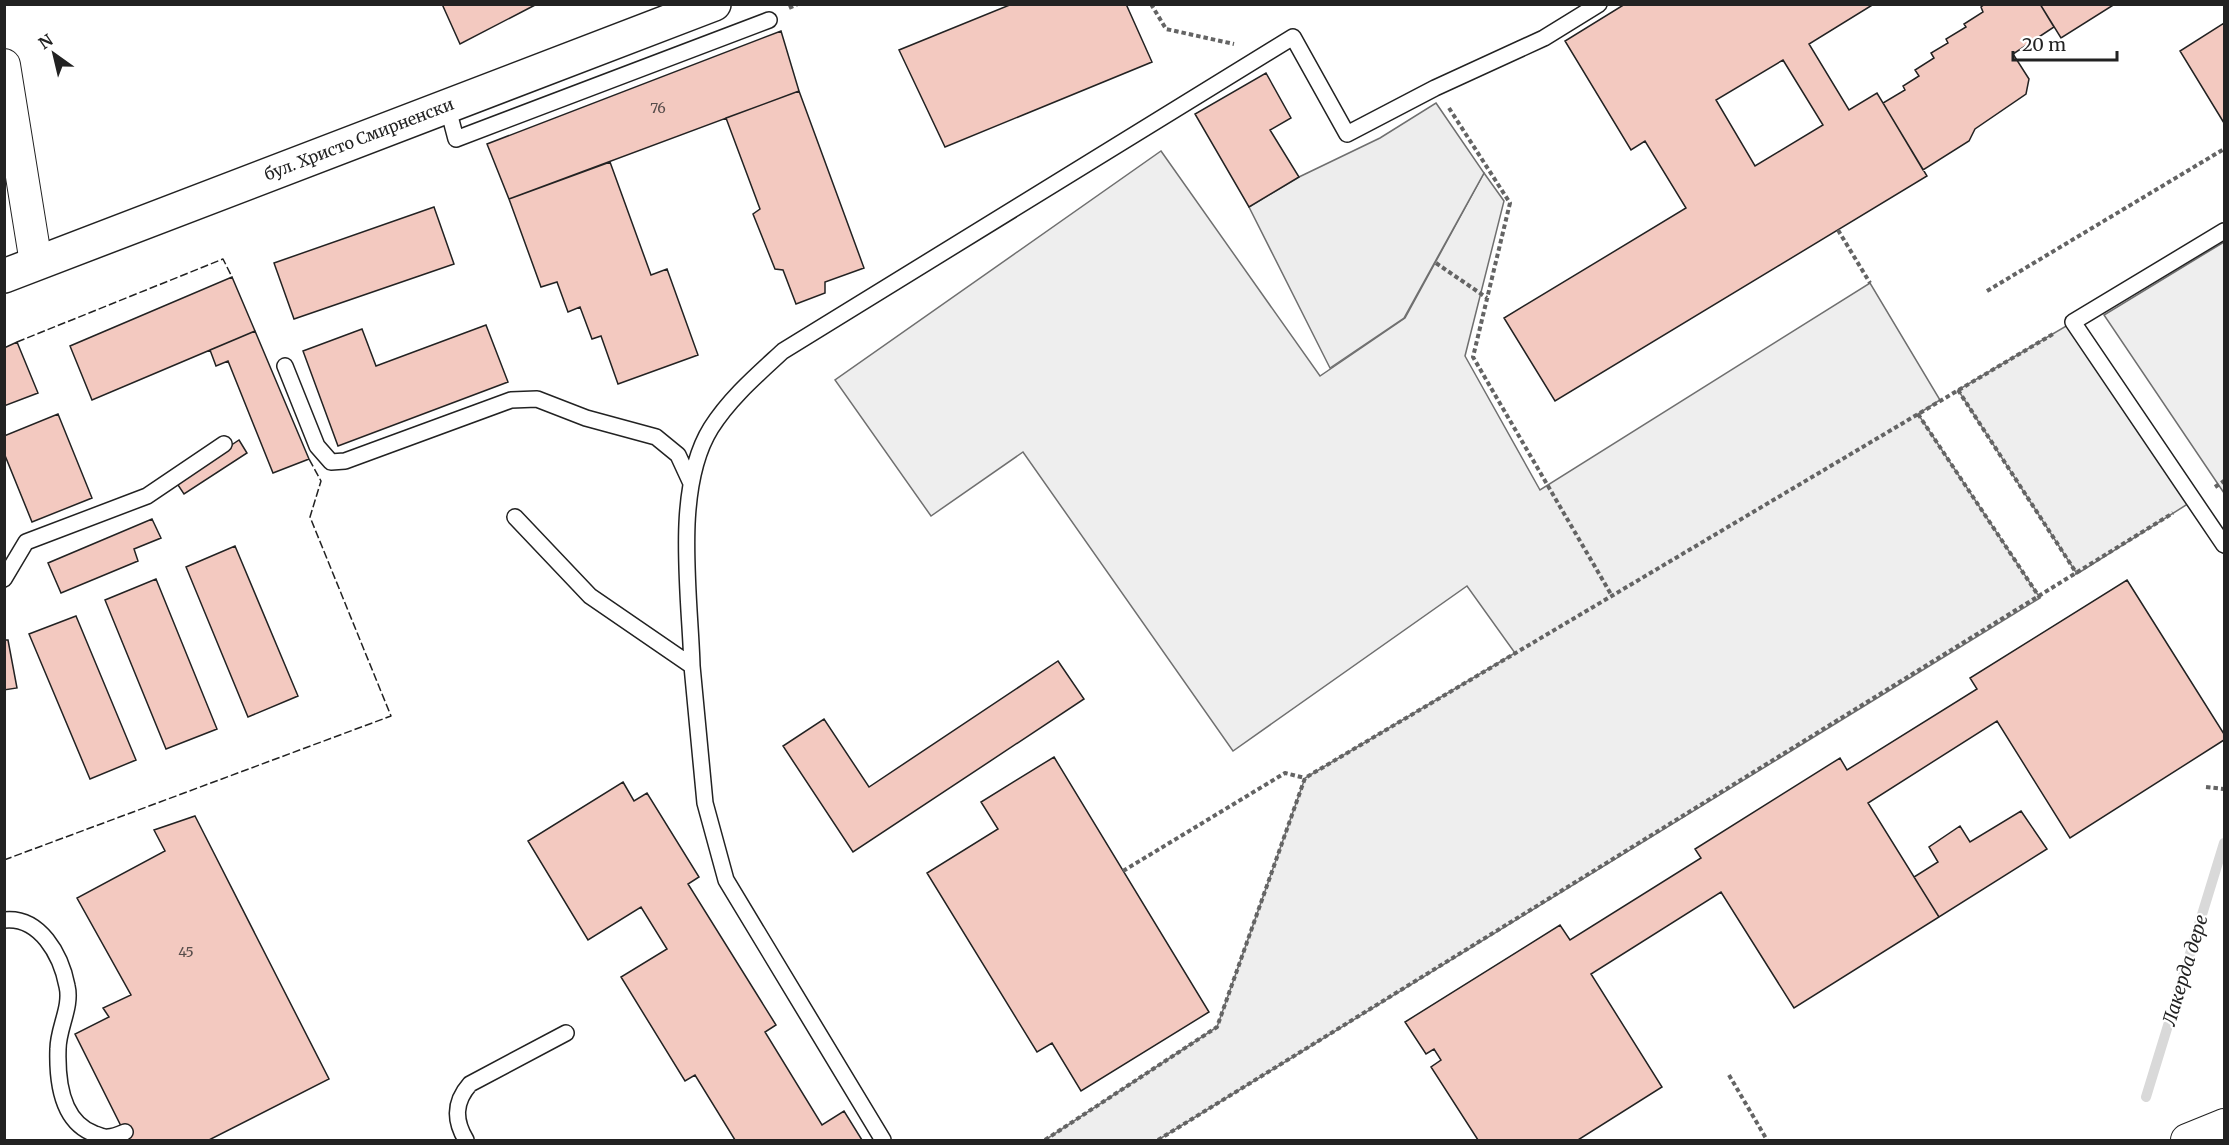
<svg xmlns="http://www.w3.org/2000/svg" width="2229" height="1145" font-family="Merriweather,serif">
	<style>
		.green { fill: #eee; stroke: #6f6f6f; stroke-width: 1.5 }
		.parking { fill: #ededed; stroke: #6f6f6f; stroke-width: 1.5 }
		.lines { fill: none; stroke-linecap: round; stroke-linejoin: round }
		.stream { stroke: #d9d9d9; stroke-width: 10 }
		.building { fill: #f3c9c0; stroke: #222; stroke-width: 1.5; fill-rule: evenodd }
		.lane-casing { stroke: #222; stroke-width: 18 }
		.street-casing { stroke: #222; stroke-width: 34 }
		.primary-casing { stroke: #222; stroke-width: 36 }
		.path { stroke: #646464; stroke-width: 4; stroke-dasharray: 4.5 3; stroke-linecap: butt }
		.lane { stroke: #fff; stroke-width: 15 }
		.street { stroke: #fff; stroke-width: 32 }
		.primary { stroke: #fff; stroke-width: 33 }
		.fence { stroke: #222; stroke-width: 1.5; stroke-dasharray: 8 3; stroke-linecap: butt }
		.labels { text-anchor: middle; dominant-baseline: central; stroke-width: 4.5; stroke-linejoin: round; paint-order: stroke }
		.number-label { font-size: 14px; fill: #564c4a }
		.street-label { font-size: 16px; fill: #222; stroke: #fff }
		.water-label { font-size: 18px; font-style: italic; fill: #222; stroke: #fff }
	</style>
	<rect width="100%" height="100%" fill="#fff"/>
	<path class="green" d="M1161,151L1320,376L1405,318L1484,173L1504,201L1465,356L1540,490L1870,283L1940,400L1918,414L2040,598L1158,1140H1045L1217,1027L1305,778L1515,653L1467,586L1233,751L1023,452L931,516L835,380Z
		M2224,242V493L2104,315Z
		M2073,322L2194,500L2077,574L1958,390Z"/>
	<path class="parking" d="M1436,103L1484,173L1404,318L1330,368L1249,207L1299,177L1380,138Z"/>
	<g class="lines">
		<path class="stream" d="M2146,1097L2224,843"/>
	</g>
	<path class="building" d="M442,4H537L460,44Z
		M1012,4H1126L1152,62L945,147L899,50Z
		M1625,4H1874L1809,44L1849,110L1877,93L1927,176L1555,401L1504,318L1686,208L1645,141L1631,150L1565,41ZM1783,60L1823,125L1755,166L1716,100Z
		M1985,4H2040L2054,27L2013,54L2029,79L2026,94L1975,129L1969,141L1923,170L1883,103L1905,90L1903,86L1919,76L1915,70L1934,58L1931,53L1948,43L1946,39L1966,27L1964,24L1983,12L1981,7Z
		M2040,4H2115L2061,38Z
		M2224,23V123L2180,51Z
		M781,31L799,91L509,199L487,144Z
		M1266,73L1291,118L1270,130L1299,177L1249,207L1195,114Z
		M799,91L864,268L825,282V293L796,304L783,270L775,269L753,214L760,209L726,118Z
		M610,162L651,275L667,269L698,355L618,384L601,336L592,339L580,307L568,312L557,282L541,287L509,199Z
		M434,207L454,264L294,319L274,263Z
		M232,277L255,331L92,400L70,346Z
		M486,325L508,382L338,446L303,351L362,329L376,366Z
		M255,331L309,459L273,473L228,361L216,366L210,350Z
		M17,342L38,393L4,406V348Z
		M58,414L92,498L32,522L4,453V436Z
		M239,440L247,453L184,494L176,482Z
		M152,519L161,538L134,549L138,561L61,593L48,563Z
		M235,546L298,696L248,717L186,567Z
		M156,579L217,729L166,749L105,600Z
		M2127,580L2224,734V740L2070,838L1997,721L1868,803L1939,917L1794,1008L1721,892L1591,974L1662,1087L1578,1140H1478L1431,1067L1441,1060L1434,1049L1426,1054L1405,1022L1560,925L1570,940L1701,858L1695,849L1840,758L1847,770L1977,689L1970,678Z
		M76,616L136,760L90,779L29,634Z
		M4,640H8L17,688L4,690Z
		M1058,661L1084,699L853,852L783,746L824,719L869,787Z
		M1054,757L1209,1012L1081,1091L1052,1043L1037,1052L927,873L998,829L981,802Z
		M623,782L634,801L647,793L699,877L688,884L776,1025L765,1032L822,1125L844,1111L862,1140H735L695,1075L685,1081L621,977L667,949L641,907L588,940L528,841Z
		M2021,811L2047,849L1939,917L1914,877L1938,862L1929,847L1960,826L1970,842Z
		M195,816L329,1079L209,1140H128L75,1034L109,1017L103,1008L131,995L77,898L165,851L154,830Z"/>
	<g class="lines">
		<defs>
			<path id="lane" d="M447,105L456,139L769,20
				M2224,231L2073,322L2224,545
				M285,366L317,446L331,462L345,461L511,400L537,399L586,418L656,437L678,455L690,481
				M515,517L590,596L692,666L705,803L726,880L883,1140
				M4,579L26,542L147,496L224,444
				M692,666C690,595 673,489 711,428C730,398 757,375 783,351L1293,37L1347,134L1435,88L1544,38L1599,4
				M4,920C40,916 61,955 67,986C72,1007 58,1028 58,1049C57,1080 61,1122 95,1134C99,1135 104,1138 108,1137C113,1137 120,1134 125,1132
				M466,1140C454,1120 454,1102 470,1084L566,1033"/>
			<path id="street" d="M4,65L36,263
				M2187,1140L2224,1125"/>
			<path id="primary" d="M4,276L714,4"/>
		</defs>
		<use href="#lane" class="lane-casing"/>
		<use href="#street" class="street-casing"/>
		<use href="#primary" class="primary-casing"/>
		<path class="path" d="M1151,4L1166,29L1234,44
			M789,8L798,4
			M1449,108L1510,203L1473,357L1612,596
			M1838,230L1870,283
			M1436,263L1487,298
			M1987,291L2224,149
			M1958,390L2077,574
			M1918,414L2040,598
			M2215,487L2224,481
			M2206,787L2224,789
			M1123,871L1285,773L1305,778
			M1729,1075L1767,1140
			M1045,1140L1217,1027L1305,778L2053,334
			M1158,1140L2173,513"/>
		<use href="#lane" class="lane"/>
		<use href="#street" class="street"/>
		<use href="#primary" class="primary"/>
		<path class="fence" d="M17,342L223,259L232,277
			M4,860L391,716L310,517L321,481L309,459"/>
	</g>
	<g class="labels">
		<g class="number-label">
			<text x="658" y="108">76</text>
			<text x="186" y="952">45</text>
		</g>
		<g class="street-label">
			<text transform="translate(359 139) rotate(-21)">бул. Христо Смирненски</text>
		</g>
		<g class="water-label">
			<text transform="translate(2185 970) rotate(-73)">Лакерда дере</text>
		</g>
	</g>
	<rect width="2229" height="1145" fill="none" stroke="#222222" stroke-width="12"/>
	<g transform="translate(54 54) rotate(326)" stroke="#ffffff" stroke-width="4.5" paint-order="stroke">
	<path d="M0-4.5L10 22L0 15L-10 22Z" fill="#222222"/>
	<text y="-9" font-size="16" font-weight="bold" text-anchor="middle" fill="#222222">N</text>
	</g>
	<path d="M2013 51v9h104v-9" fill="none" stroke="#222222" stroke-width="3"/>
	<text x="2022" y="51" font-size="18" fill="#222222" stroke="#ffffff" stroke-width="4.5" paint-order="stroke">20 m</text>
</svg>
